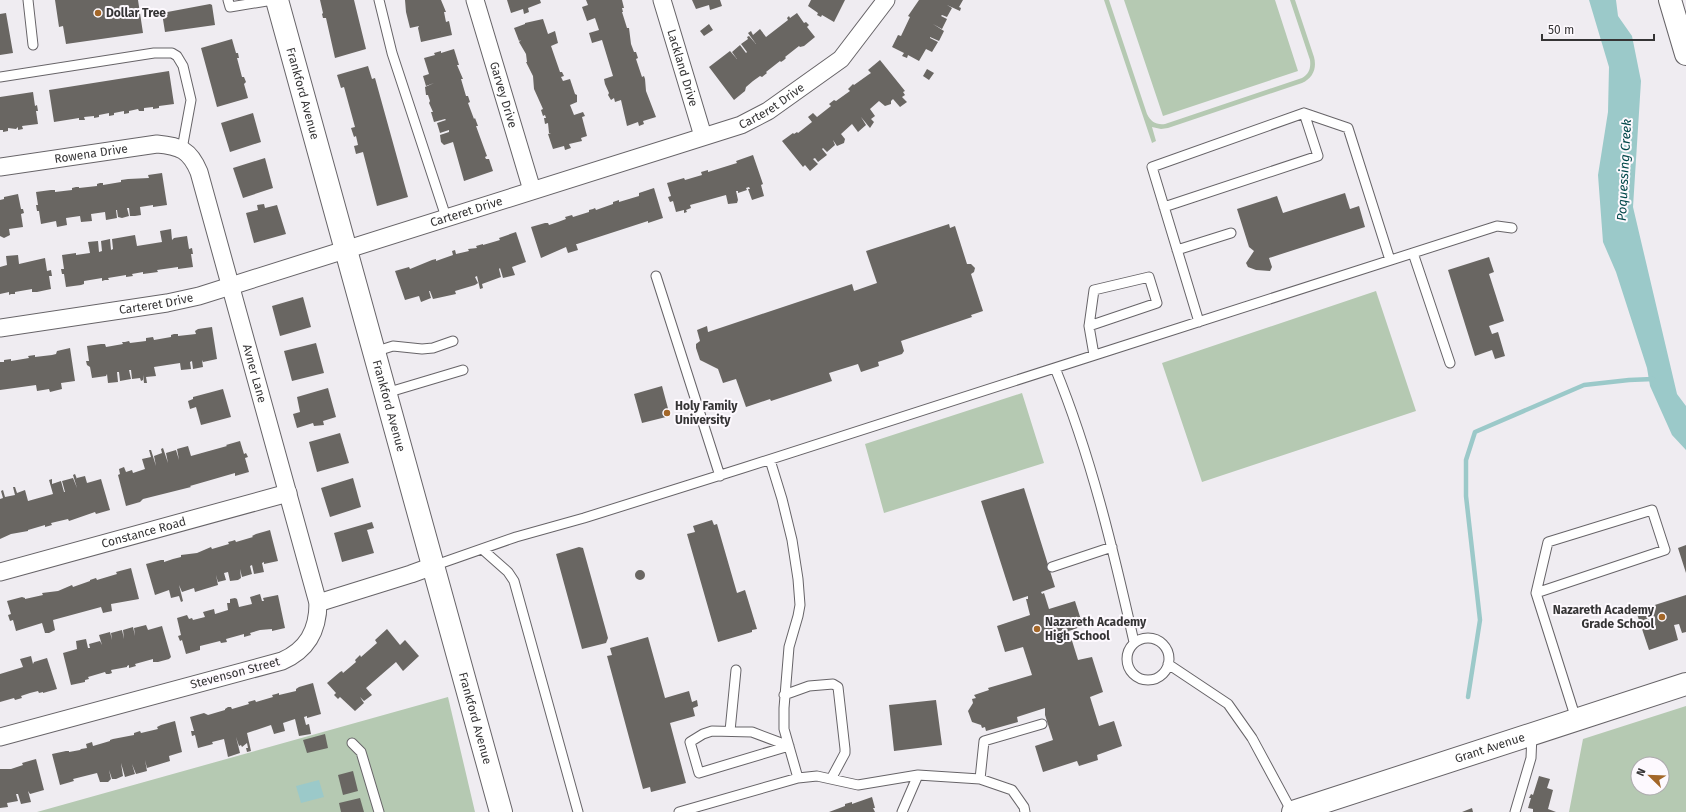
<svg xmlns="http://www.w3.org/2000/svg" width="1686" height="812" font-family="'Fira Sans',sans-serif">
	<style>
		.green { fill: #b5c9b2; fill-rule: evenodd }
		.water { fill: #9bc9c9 }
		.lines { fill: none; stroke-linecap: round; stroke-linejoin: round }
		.stream { stroke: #9bc9c9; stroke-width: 4.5 }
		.building { fill: #696662 }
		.lane-casing { stroke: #676468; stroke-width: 11 }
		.street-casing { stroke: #676468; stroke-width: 19 }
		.secondary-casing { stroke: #676468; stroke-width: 24 }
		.primary-casing { stroke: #676468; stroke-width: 24 }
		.lane { stroke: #fff; stroke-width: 9 }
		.street { stroke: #fff; stroke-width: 17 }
		.secondary { stroke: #fff; stroke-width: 22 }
		.primary { stroke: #fff; stroke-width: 22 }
		.poi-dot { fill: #a36729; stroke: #fdf9fe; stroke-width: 1.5 }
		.labels { text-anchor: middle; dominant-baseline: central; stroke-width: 4; stroke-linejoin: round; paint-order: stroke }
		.poi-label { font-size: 12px; font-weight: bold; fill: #353435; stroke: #fdf9fe; text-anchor: start }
		.street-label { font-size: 12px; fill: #353435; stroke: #fdf9fe }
		.water-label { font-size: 13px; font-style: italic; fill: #004749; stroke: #fdf9fe }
	</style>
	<rect width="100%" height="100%" fill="#efecf1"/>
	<path class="green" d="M1104,0H1109L1147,114C1151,122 1156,125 1165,124L1302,78C1309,74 1311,68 1310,60L1290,0H1295L1314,57C1317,68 1313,78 1302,83L1168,128L1161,129L1152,127L1156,141L1152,143Z
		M1124,0H1275L1298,71L1163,116Z
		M1376,291L1416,411L1202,482L1162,363Z
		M1022,393L1044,463L884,513L865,444Z
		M448,697L475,812H37Z
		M1686,706V812H1569L1583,739ZM1638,764H1662V788H1638Z"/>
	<path class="water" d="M1589,0H1616L1618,16L1632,36L1641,81L1633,207L1677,394L1686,406V450L1672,435L1650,386L1647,368L1616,272L1603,242L1598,175L1608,112L1609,67Z
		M319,780L324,797L301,803L296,786Z"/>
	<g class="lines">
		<path class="stream" d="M1468,697L1480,620L1466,496V460L1475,432L1584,385L1629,380L1653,379"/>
	</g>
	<path class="building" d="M55,0H138L143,33L66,44L63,26L59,27Z
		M320,0H354L366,49L335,58L326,18H323L322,14L323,13Z
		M405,0H441L446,12H444L446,22L449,21L452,35L421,42L418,28L419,26L410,28L406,12Z
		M507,0H540L541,3L528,8L529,12L524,14L523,9L511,13Z
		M586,0H622L624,8H622L623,12H622L627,28H629L631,44L634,52H636L638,58L636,59L642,77L644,76L645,79L646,91L656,117L643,121L644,124L639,126L638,122L627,126L621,100L615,102L614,98L611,100L608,95L609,93L605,84L604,79L613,76L602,40L592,43L589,33L599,30L595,18L587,21L582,7L588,5Z
		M692,0H720L722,6L710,10L709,5L696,9Z
		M811,0H845L834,22L822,15L821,17L817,15L818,13L808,6Z
		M919,0H963L959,7L961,8L960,11L947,5L952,8L947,17L942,15L941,16L947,19L942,29L933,24L944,31L939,41L930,37V38L938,42L932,52L926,49L919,61L908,55L907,58L902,56L904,53L892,47L898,35L901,36L910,17L908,16Z
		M210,4L212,5L215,25L165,32L162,13Z
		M6,13L13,53L0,55V14Z
		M797,13L804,23L806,22L809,25L807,27L815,37L804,46L800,47L799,46L785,57L786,58L784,60L781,62L780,61L766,72L767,73L762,77L760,76L753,81L746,87L745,91L734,100L709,67L730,51L737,59L732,52L740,45L746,53L747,52L741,44L748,39L747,37L749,36L756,44L748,33L751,31L753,35L760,29L766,37L788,20L787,18L789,16L790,18Z
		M543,19L548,34L555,31L558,43L551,46L560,72H562L564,76L561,77L563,81L570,79L575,94L577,95V102L570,105L574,115L583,112L585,116L582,117L587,136L581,138L582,141L569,144L571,148L565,150L564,146L553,149L548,134L551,133H549L548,123L545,124L544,118H546L545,115L543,116L541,110L543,109L534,89L533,76L526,62H527L526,54L519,42L521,40L519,41L514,28L525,24V23Z
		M709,24L713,30L704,36L700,31Z
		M232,39L236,53H238L239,58H237L242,77H244L246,82L244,84L248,98L217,107L201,48Z
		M454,49L459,65H457L463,79H461L466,96H468L470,102L468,103L474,119L475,118L478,126H476L484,148L487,156L485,157L486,159H489L493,171L464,181L453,142L444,145L441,142L440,135L449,132V130L440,133L437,123L446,120L445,119L434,122L431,112H433L429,103L430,101L428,95H426L425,87L434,83L426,86L423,76L429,74L424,58L435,55L434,53L441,51V53Z
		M880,60L905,91L903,92L905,95L902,97L907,102L900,107L893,99L891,101V104L885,106L879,101L870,109L875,116L871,119L874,122L870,128L861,117L866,125L858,132L852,124L841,134L845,139L844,143L837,146L833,140L835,145L827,152L823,148L822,149L827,155L818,162L815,158L813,159L818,164L810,171L805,165L803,167L782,141L793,133L794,134L797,132L798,133L812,122L808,117L813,113L817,117L831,106L829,104L834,100L836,101L850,91L848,89L853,84L854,85L868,75L871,73L868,70Z
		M368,66L372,79L375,78L408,197L377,206L363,152L356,154L354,146L358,145L356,136L354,137L351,128L355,127L344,87L341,88L337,75Z
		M927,69L934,73L929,80L923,76Z
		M169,71L174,104L159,106V108L153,109V107L144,108V111H139L138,109L129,111V113L124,114V111L114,113V115L109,116V113L99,115V117L94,118V116L84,117L85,120H79V118L54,122L49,90Z
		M33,92L35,106L37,105L38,111H36L38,124L22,126L23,129L18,130V127L16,129L8,128V131L3,132V130H0V97Z
		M253,113L261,142L230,152L221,123Z
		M753,155L763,184L761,185L764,196L752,200L748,189H750L749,187L746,188L747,190L738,193V191H736L738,200L737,203L728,204L726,195L690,205L691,208L686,210L687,212L684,213V210L676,212L673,201L670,202L668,197L671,196L667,183L684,178L685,180L702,175L701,172L708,170V172L737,163L736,161Z
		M265,158L273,188L243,198L233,168Z
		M162,173L167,205L153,207V205L140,207L141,215L135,216H130L129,208H127L129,216L122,218L118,217L117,210H116L117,218L106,220L105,212L91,214L92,221L81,222L80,216L66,218L67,225L57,227L56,221L41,224L39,211H37L36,205H38L36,192L51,190H55V192L72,190V188L76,187H79V188L97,186V184L100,183H103V185L121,182V180L128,179L149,178L148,175Z
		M654,188L663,218L648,223V221L577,244H576L578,250L568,253L566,247L541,258L531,227L545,223H548L549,225L558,222L566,219L565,217L572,215L573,217L589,212V210L593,209L595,208L596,210L613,204V202L619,200V202L639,196V193Z
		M1345,193L1350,209L1359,206L1365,227L1269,258L1272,267L1270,271L1256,270L1248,267L1246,263L1254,251L1249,247L1237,209L1277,196L1283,213Z
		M18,194L21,209H23L24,213L21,214L23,227L9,229L10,235L4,238L0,236V200L4,199V197Z
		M264,204L265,208L277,205L286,234L254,243L246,213L258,210L257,205Z
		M949,224L950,228L955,226L967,264H971L975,268L974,272L971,274L983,311L971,315L972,317L901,341L904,351L902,354L878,362L879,366L861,372L858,364L829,373L832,381L771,401L770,399L746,407L736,379L723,383L718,369L700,360L696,348V344L700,341L697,330L707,326L708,332L852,284L854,291L877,283L866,251Z
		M171,229L172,240L174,238L187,236L189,249L192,248L193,254H191L193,267L178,269V267L157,270L158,272L143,274V272L132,274L133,276L126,277V275L108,278L109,280H105L102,281V278L84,281V284L81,285L66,287L64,274H62L61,269H64L62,255L76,253V255L90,253L88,242L98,241L99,252L102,251L101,241L110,239L111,250L113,249L112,239L135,235L137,246L162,242L160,231Z
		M516,232L526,262L512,267L515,275L503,278L500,268L499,269L501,277L482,284L483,288L480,289L477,276L475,277L478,283L475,285L455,291L456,294L433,299L430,291H429L431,298L421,302L419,296L405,300L395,271L409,267L410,269L432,260L436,259V261L453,255L452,251L455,250L456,254L469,251L468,249L477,248L476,246L483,244V245L500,240L499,238L502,237Z
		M18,255L19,264L45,258L47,271L51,270L52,276H49L51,289L37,292H32V289L15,292V294H11L9,295V292L0,294V267L7,265L6,256Z
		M1489,257L1494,272L1489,274L1504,321L1489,326L1492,334L1498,332L1505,356L1495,359L1492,350L1475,356L1448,270Z
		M303,297L311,327L280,336L272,306Z
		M212,327L217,359L203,362L202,360L203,367L193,369L192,361L190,362L191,369L181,370L180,363L154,367L156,376L146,377L147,383H144L143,375V380L141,381L140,378L132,379L131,370H129L131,379L120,381L119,372H117L118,382L108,383L107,374L106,376L92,378L90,367L87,365L86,361H89L87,346L101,344H105L106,347L123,344L122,342H125L129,341L130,343L146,341V338L153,337L154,340L171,337V335L174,334H178V336L196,334L195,331L198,329Z
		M316,343L324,373L292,381L284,351Z
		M70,348L75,381L61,383L62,389L50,392L49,389L37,391L36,385L0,390V362H4V360L11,359V361L29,358L28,356L35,355V357L52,355L56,354L57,351Z
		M662,386L670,416L642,423L634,394Z
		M328,388L336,417L323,421L324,425L314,426L313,423L297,428L293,414L300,412L297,397Z
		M223,389L231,417L201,425L196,407L190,409L188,401L193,399V397Z
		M340,433L349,463L317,472L309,442Z
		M240,441L244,454L246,453L248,457L245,458L249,472L235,476V473L190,486L191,487L143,499L140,502L126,506L118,475L120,474L119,469L124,467L126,472L132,470L133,473L145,469L142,459L151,457L149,450H151L156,466L154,456L162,453L161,449L163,448L168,463L166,453L176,450L179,460L177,449L188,446L191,456L227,446L226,445Z
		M75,474L77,479V478L85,476L87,483L101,479L110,510L96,514L95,512L69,521L68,519L51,523L52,525L45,527V525L28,530V531L11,534L0,539V499L3,498L1,491L3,490L5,497L15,495L13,487H15L17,493L25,490L28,501L53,494L49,480L52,479V484L61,481L64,492H65L62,481L73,478L77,488L73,475Z
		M353,478L361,507L330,517L321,488Z
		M1024,488L1055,587L1041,592L1042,594L1044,593L1049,609L1075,601L1083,626L1069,631L1078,660L1092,657L1103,692L1090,697L1099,726L1114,721L1122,746L1097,755L1098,760L1079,766L1077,761L1043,772L1035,746L1053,740L1045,715V708L1017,717L1018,722L986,731L985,727L982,728L981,725L972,722L968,711L973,703L972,699L976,698L974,695L989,690L988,688L1032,675L1023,647L1005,652L997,626L1030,615L1026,599H1028V596L1013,601L981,501Z
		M712,520L714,525L717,524L737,593L745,590L757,629L752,630V632L718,642L687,534L695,532L693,526Z
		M372,522L374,528L367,530L374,553L342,562L334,533Z
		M270,530L278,561L264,564V562L262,563L264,572L254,574L252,565L250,566L252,574L242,577L240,569L241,578L238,580L230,581L228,572L224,573L226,580L218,582L216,575L218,585L195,592L194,588L182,592L179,585L183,601L181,602L179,596L171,598L169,590L155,595L146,564L161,560H164V562L173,559L181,557V555L197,553L211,547L212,549L229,544L228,542L232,541L235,540L236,542L253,537L252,536L256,534Z
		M1686,545V573L1678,548Z
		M579,547L583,548L608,638L606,643L582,649L556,554Z
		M131,568L139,599L111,604L112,611L103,613L101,607L53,620L55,630L49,633H45L42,623L16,631L13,620L10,621L8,615L11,614L7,601L22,597L25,598V599L43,595L42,593L58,591L72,585L73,587L90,581V580L96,578L97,580L117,574L116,572Z
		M635 575a5 5 0 1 1 10 0a5 5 0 1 1-10 0Z
		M260,594L262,601H264L263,598L278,595L285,628L272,631V629L260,630L250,633L251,635L244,637V634L226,639L227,642L221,643L220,641L200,646V650L186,654L182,640L180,641L178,636L181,635L177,618L187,615L189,619L192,618L193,620L205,617L203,612L214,609L215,614L228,610L227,603H230V599L235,598L237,599L239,607L252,604L250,597Z
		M1686,595V632L1682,633L1679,624L1674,625L1678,640L1649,650L1636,611Z
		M146,625L148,630L162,626L171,657L169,659L158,662H153V659L135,664L136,666L129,668V665L127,666V667L111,670L112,673L109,674H106L105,672L88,677L89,679L85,680V682L71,685L63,653L77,649L76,641L86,639L88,648H90L89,644L100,641L102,645L99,635L110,632L112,640L111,633L122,630L124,639L123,630L133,627L135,636L134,628Z
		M387,629L400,645L405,640L419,656L403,671L396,662L366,688L372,695L364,701L360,697L364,703L355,711L340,697L338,699L334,695L336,693L327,683L340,672L342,671L343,673L356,662L355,660L360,655L361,657L377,643L375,640Z
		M648,637L665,698L689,691L692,702L697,700L698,706L693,708L695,716L670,723L686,783L651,792L650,787L643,789L607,656L612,655L610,648Z
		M31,656L33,664L34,662L47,658L57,689L43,693V692L39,693L38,691L30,693L21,696L22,698L15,700L14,698L0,702V674L23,667L20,659Z
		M313,683L321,714L307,718V716L304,717L306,725L309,724L311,734L299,736L295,719L283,723L285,731L274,734L271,725L247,733L251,751L247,752L246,748H248L247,743L242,747L241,745L239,746L236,737L240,753L228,757L224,739L212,742L213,744L198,748L195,735L192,736L191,731H194L190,717L204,713L208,715L225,710V709L228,707H231L232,709L249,704L248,702L255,700L256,702L273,697L272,695L276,694L279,693V695L296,691V689L299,687Z
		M936,700L942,745L894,751L889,705Z
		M175,721L182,752L169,756L170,761L147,768L145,760L147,771L136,774L132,764L135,774L125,777L121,763L123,776L116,779H112L109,770L111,779L108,782H100L97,773L73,779L74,781L60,785L52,754L66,751H69V752L80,750L81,749L87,748L86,744L92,742L93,746L110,741V740L113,739L134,735V733L140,731L141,733L158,729L157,727L161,725Z
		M325,734L328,748L307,753L303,740Z
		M36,759L44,790L30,794L28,791L31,802L21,804L18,794H16L18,801L7,803L8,807L0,808V769H11L23,765L22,763Z
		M353,771L358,791L343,795L338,775Z
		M1539,776L1550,779L1547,788L1553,790L1548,809L1556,812H1533V809L1528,808L1531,798H1529L1531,794L1533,795Z
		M872,797L875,808H873L875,812H829L845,806V804L852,802V804Z
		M360,798L364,812H341L339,803Z
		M1472,808L1473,812H1462Z"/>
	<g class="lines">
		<defs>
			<path id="lane" d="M28,0L33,45
				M228,0L230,7L273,0
				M379,0L392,53L446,217
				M0,77L154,53H172L177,56L183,66L191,100L182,149
				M1164,207L1318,156L1304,113
				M1177,250L1231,233
				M1413,253L1450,363
				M656,276L720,476
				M1199,322L1152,167L1304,113L1348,128L1390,260
				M1089,326L1094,290L1149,277L1157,303L1089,326L1094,355
				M374,352L393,346L422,349L433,348L453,341
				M1055,368C1091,456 1113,549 1134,642
				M386,393L463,370
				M770,460L782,499L792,540L798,579L800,605L798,616L789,647L784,708V729L798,778
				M482,549L508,572L514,581L578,812
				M433,566L516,537L584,518L743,468L1497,226L1512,228
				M1052,567L1112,547
				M1536,593L1665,550L1652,510L1548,542L1536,593L1576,719
				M1127 659a21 21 0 1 1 42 0a21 21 0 1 1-42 0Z
				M1168,664L1228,704L1252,738L1292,812
				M784,695L809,686L833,684L838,687L845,749V753L831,779
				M712,731L752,732L789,746L699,773L690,742L703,734Z
				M730,731L736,670
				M352,743L361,752L379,812
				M980,779L984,741L1042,724
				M679,812L798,778L817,776L858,785L918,775L980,779L1012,790L1024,807L1025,812
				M902,812L918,775
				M1515,812L1531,758L1532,734"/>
			<g id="street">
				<path id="s1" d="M475,0L532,190"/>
				<path id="s2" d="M662,0L703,136"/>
				<path id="s3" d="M0,167L157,144C180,146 190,150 199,172L318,603C318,631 307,650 282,661L0,737"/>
				<path id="s4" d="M0,328L167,303L199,296L741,125L768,111L841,59L886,0"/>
				<path id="s5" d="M0,572L288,493"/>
				<path d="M318,603L411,574L433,566"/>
			</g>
			<g id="secondary">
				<path d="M1670,0L1686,54"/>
				<path id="s6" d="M1293,812L1686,684"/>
			</g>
			<g id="primary">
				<path id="s7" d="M277,0L501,812"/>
			</g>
		</defs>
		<use href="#lane" class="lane-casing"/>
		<use href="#street" class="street-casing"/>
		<use href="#secondary" class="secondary-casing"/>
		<use href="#primary" class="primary-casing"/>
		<use href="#lane" class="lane"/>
		<use href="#street" class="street"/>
		<use href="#secondary" class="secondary"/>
		<use href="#primary" class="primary"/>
	</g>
	<g class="poi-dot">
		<circle cx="98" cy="13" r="4"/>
		<circle cx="667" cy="413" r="4"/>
		<circle cx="1662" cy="617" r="4"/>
		<circle cx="1037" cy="629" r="4"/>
	</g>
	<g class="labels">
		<g class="poi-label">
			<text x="106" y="13">Dollar Tree</text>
			<text x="675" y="406">Holy Family<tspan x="675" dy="14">University</tspan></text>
			<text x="1654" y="610" text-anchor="end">Nazareth Academy<tspan x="1654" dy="14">Grade School</tspan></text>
			<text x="1045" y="622">Nazareth Academy<tspan x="1045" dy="14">High School</tspan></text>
		</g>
		<g class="street-label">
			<text stroke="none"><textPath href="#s2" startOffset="71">Lackland Drive</textPath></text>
			<text stroke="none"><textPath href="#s7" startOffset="97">Frankford Avenue</textPath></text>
			<text stroke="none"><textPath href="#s1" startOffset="99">Garvey Drive</textPath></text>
			<text stroke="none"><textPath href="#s4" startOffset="806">Carteret Drive</textPath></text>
			<text stroke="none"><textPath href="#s3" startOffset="92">Rowena Drive</textPath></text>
			<text stroke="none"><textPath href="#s4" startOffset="482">Carteret Drive</textPath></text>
			<text stroke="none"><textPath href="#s4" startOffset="158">Carteret Drive</textPath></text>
			<text stroke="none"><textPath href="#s3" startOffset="422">Avner Lane</textPath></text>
			<text stroke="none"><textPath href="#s7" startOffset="421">Frankford Avenue</textPath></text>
			<text stroke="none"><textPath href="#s5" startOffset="149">Constance Road</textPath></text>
			<text transform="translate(235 673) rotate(-15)">Stevenson Street</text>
			<text stroke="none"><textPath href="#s7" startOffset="745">Frankford Avenue</textPath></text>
			<text stroke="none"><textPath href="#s6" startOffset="207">Grant Avenue</textPath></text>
		</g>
		<g class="water-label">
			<text transform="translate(1624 170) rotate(-87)">Poquessing Creek</text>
		</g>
	</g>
	<g transform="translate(1650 776) rotate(293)"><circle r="19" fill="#fdf9fe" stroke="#adaaae"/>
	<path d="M0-3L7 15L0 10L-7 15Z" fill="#a36729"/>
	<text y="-6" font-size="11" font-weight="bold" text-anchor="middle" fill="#353435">N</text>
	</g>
	<path d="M1542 34v6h112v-6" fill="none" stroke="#353435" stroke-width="2"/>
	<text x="1548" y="34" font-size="12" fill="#353435" stroke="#fdf9fe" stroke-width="3" paint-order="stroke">50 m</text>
</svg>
